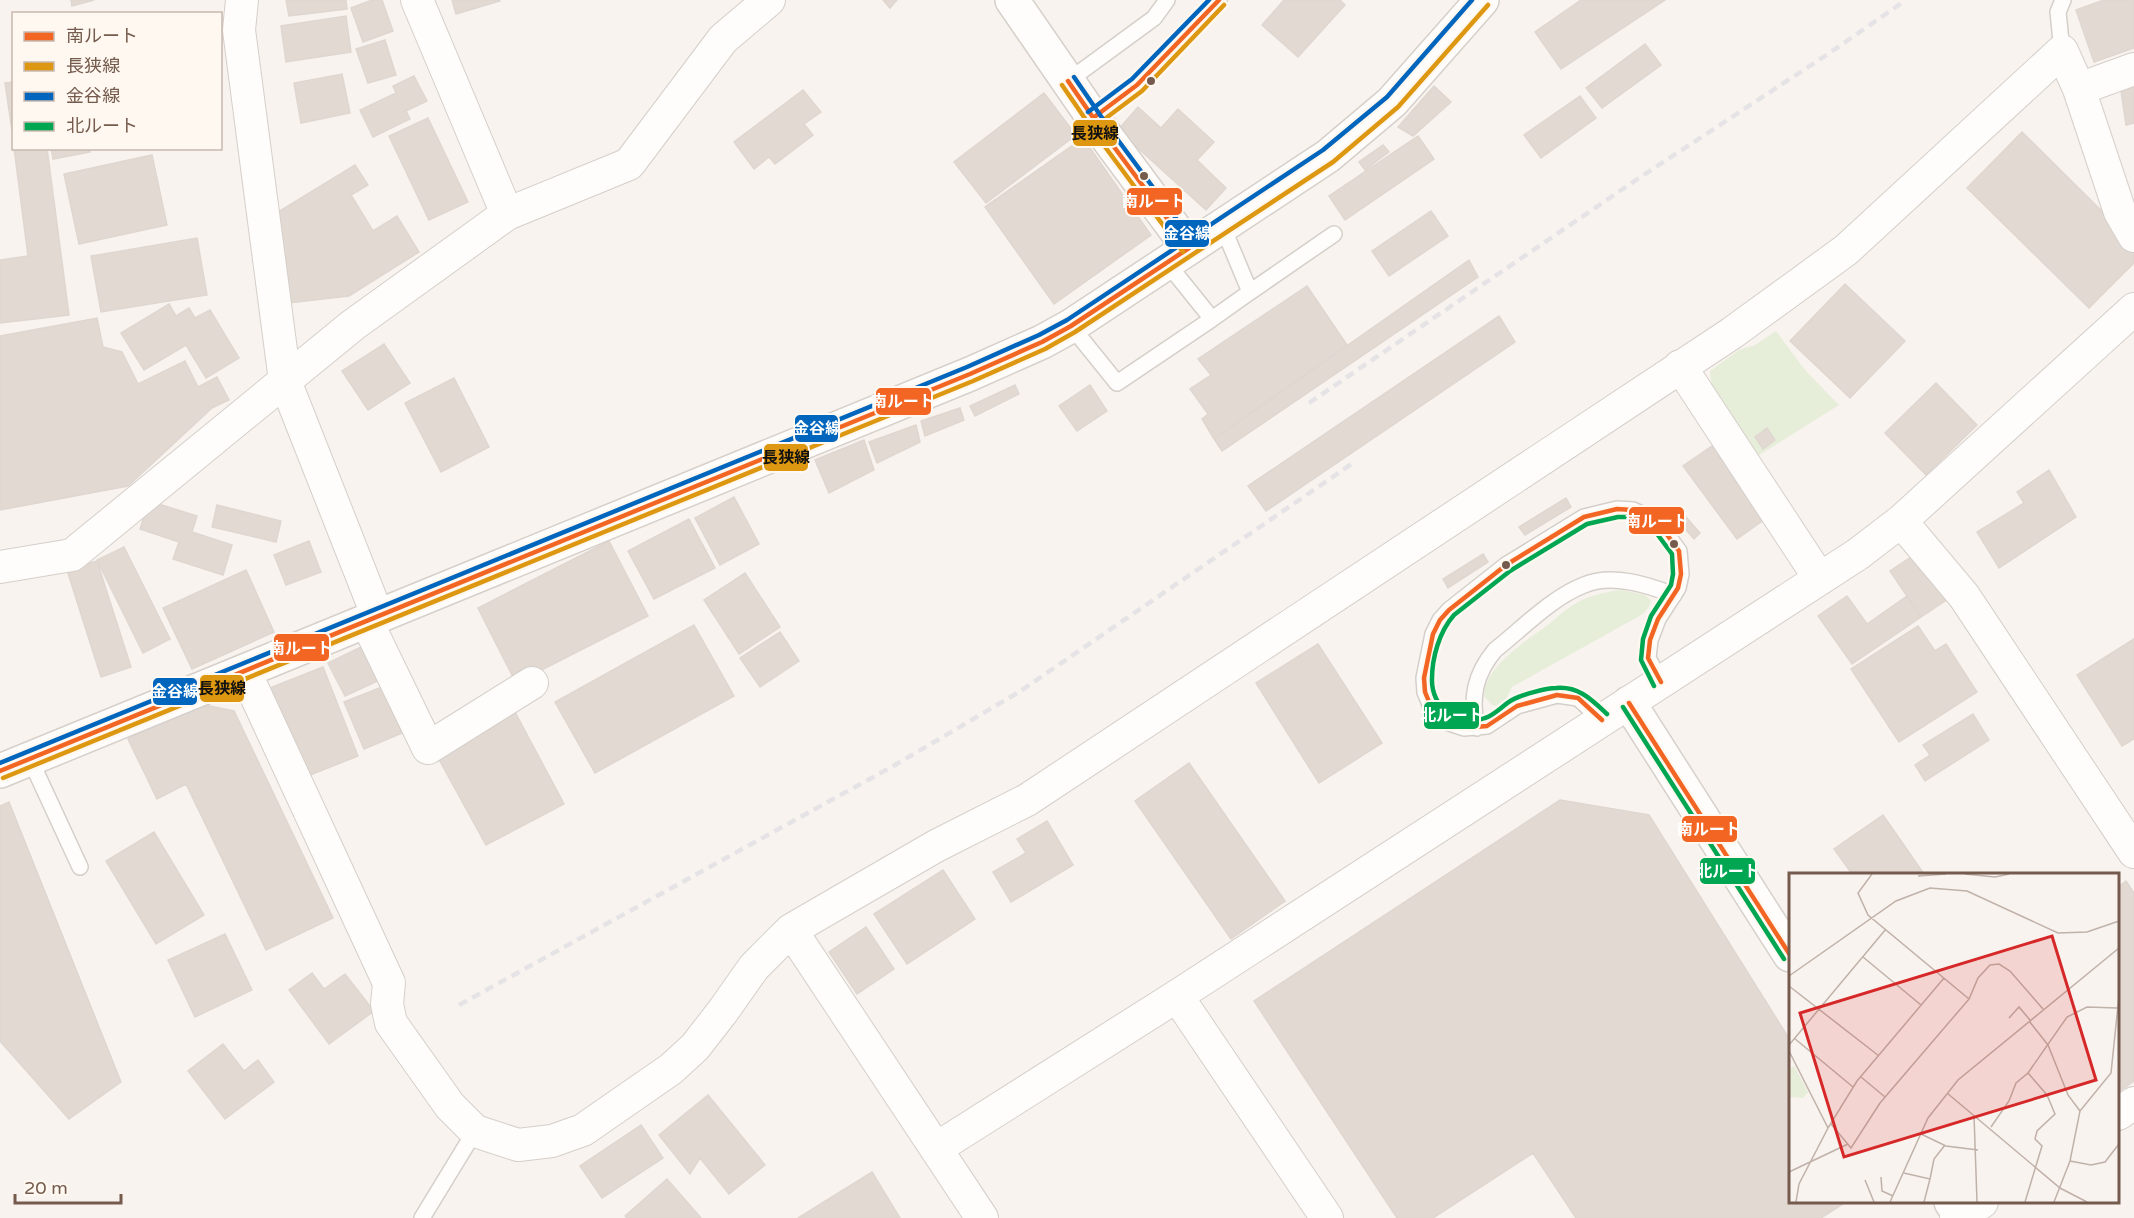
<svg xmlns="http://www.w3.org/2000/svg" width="2134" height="1218" font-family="'Varela Round','Noto Sans JP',sans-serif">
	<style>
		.green { fill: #e6eed9 }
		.building { fill: #e2d9d3; stroke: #e0d6d0; stroke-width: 1.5 }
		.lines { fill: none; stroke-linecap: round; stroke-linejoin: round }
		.lane-casing { stroke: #d5cfc9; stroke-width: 18 }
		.street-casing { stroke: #d5cfc9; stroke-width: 34 }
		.secondary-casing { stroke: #d7d0ca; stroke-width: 36 }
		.lane { stroke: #fefdfc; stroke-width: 15 }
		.street { stroke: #fefdfc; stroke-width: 32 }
		.secondary { stroke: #fefdfc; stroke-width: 33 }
		.rail { stroke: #e5e3e6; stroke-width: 4.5; stroke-dasharray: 9 6; stroke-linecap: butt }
		.bus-1-casing { stroke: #fef8f0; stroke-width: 9 }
		.bus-2-casing { stroke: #fef8f0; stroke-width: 9 }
		.bus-3-casing { stroke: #fef8f0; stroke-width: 9 }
		.bus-4-casing { stroke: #fef8f0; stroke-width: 9 }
		.bus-1 { stroke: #f26522; stroke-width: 4.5 }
		.bus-2 { stroke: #dd9710; stroke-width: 4.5 }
		.bus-3 { stroke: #0065bd; stroke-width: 4.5 }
		.bus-4 { stroke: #00a651; stroke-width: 4.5 }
		.bus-dot { fill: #755b4e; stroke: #fef8f0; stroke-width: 2 }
		.inset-road { fill: none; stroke: #c0b1a9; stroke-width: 1.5 }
		.view { fill: #d62828; fill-opacity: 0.15; stroke: #d62828; stroke-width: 3 }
		.inset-edge { fill: none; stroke: #755b4e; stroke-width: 3 }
		.line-badge { stroke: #fef8f0; stroke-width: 2 }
		.badge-label { font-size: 16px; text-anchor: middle; font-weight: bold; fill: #fff }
		.pale-badge-label { font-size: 16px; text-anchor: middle; font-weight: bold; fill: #111 }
	</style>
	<rect width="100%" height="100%" fill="#f8f3ee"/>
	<path class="green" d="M1776,331L1805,370L1839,405L1756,457C1742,436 1709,395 1710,371L1739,350L1755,345Z
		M1623,590L1645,595L1651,600L1649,607L1643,614L1512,687C1507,696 1507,702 1497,706L1492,705L1484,696C1484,667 1527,640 1548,625C1557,617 1567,608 1578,602C1592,595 1608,591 1623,590Z"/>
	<path class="building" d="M71,0H94L72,6Z
		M286,0H346L347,9L289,16Z
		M372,0H382L393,31L363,42L351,8Z
		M452,0H499L500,1L456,14Z
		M883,0H897L890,8Z
		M1284,0H1340L1345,5L1298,57L1262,25Z
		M1581,0H1665L1561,69L1535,32Z
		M2104,0H2134V48L2094,62L2076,10Z
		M346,16L351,52L286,62L281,26Z
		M385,40L396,75L368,83L356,49Z
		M1645,44L1661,65L1602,108L1586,88Z
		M342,74L350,113L301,123L294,83Z
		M2134,75V123L2126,125L2119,77Z
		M414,76L427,101L406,111L410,119L373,137L360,110L396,93L393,86Z
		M14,82V144L5,83Z
		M1434,86L1451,102L1413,136L1398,127Z
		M803,90L821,112L804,124L813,135L775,164L769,157L754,169L734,142Z
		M1044,93L1076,135L986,203L954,162Z
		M1580,96L1596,118L1541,158L1524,135Z
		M1138,107L1161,128L1178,109L1214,142L1197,160L1226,188L1206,210L1118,130Z
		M428,118L468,202L429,220L389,136Z
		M2022,132L2134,243V263L2089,308L1967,188Z
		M1418,136L1434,159L1345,220L1329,196Z
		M1083,138L1151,235L1054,304L985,207Z
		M1383,145L1389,152L1365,170L1359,162Z
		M14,148H47L69,315L0,323V260L28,256Z
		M51,148H89L90,152L53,159Z
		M152,155L167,225L79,244L64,174Z
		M355,165L368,185L351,195L373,231L397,216L419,252L349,296L280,304L270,217Z
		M1431,211L1448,236L1389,276L1372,251Z
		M197,238L207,295L101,312L91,256Z
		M1469,260L1478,277L1222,451L1214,439Z
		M1845,284L1905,341L1850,398L1790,341Z
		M1307,286L1347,345L1214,439L1202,419L1208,414L1190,389L1211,375L1198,359Z
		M169,304L176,316L189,308L195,318L210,310L239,358L206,378L186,345L144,370L121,333Z
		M1499,316L1515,342L1266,511L1248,486Z
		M97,318L103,347L122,352L138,384L185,361L198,387L217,377L229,400L212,408L128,486L0,510V336Z
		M384,344L410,383L368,410L342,371Z
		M454,378L489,447L441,472L405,403Z
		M1936,383L1977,425L1926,475L1885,433Z
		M1015,385L1019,394L975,416L970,406Z
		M1090,385L1107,411L1077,431L1059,406Z
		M960,408L964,420L925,436L921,421Z
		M916,425L920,442L877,463L869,442Z
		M1767,428L1775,440L1763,449L1755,437Z
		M864,440L874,470L829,493L815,460Z
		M1712,446L1765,519L1737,539L1683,466Z
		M2049,470L2076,517L1999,568L1977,532L2024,503L2017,492Z
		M734,497L759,544L720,565L695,518Z
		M1566,498L1571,507L1525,535L1519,527Z
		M149,501L197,516L192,532L232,545L223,575L173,559L179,542L140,529Z
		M217,505L281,521L276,542L212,527Z
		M1678,508L1700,533L1694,539L1671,513Z
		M689,519L715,568L654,599L628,551Z
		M309,541L321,572L286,585L274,555Z
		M609,541L648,616L516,683L478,608Z
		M124,547L170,639L143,653L97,560Z
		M1917,553L1948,599L1921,617L1890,571Z
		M1483,554L1488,562L1448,588L1443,579Z
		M97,561L131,667L101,677L67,570Z
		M246,570L274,632L192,669L163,608Z
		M745,573L780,627L739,654L704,600Z
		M1847,596L1867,624L1907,596L1921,617L1852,664L1818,616Z
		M694,625L734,696L595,773L555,702Z
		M1918,626L1935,651L1946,644L1977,692L1899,742L1851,669Z
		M780,632L799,661L760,687L740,658Z
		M2134,639V739L2122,746L2077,675Z
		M1318,644L1382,743L1319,783L1256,683Z
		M363,646L380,680L345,696L328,663Z
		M323,667L358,756L305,777L270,688Z
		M382,687L402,733L364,749L344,702Z
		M200,704L234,711L333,918L266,950L186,784L157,799L128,739Z
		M515,712L564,804L486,845L436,754Z
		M1973,714L1989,740L1925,781L1915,765L1930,755L1923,745Z
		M1189,763L1285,901L1231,939L1135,801Z
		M1560,800L1649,815L1790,1040V1202H1846L1821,1218H1576L1533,1153L1433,1218H1397L1254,1001Z
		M9,802L121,1082L69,1119L0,1041V806Z
		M1883,815L1924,874H1852L1834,849Z
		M1047,821L1073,865L1011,902L993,872L1026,853L1017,839Z
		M154,832L204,915L156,944L106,861Z
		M943,870L975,919L907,964L874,914Z
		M2126,881L2134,893V1081L2118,1092V887Z
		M866,927L894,969L857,994L829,952Z
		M225,934L252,990L195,1017L168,960Z
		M312,973L324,989L345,974L374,1011L329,1044L289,990Z
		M223,1044L244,1071L258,1060L274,1082L225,1119L188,1071Z
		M708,1095L765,1165L729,1194L700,1158L690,1174L659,1135Z
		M641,1125L663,1158L602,1198L580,1166Z
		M872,1172L900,1218H798Z
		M667,1179L701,1218H627L625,1216Z"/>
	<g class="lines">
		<defs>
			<path id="lane" d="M2062,51L2058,12L2063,0
				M1068,81L1154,18L1167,0
				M1093,118L1137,85L1219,0
				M1167,263L1212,319L1250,292L1222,225
				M1250,292L1334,234
				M1071,326L1117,383L1212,319
				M1602,720L1578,698L1557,695L1517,706L1487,726L1464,728L1443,721L1432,709L1425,692L1424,678L1433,634L1440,620L1449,610L1506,565L1584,517L1617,509L1633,510L1657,521L1679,551L1681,574L1678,588L1658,619L1650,640L1648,658L1661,682
				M1477,728C1470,698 1475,674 1495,650C1523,628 1551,598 1584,585C1612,573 1648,585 1674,595
				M30,759L80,867
				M422,1218L475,1131"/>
			<path id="street" d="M242,0L239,30L285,381L378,617
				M417,0L507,214
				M2079,89L2134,69
				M1680,366L1820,579
				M1901,521L1964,596L2134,852
				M0,567L72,555L353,325L507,214L629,164L723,39L769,0
				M367,622L428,748L532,683
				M245,672L389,983L387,1004L391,1023L450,1106L475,1131L518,1145L552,1141L583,1130L671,1069L695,1047L723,1011L754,967L791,930L936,846L1027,800L1732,333L1846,250L2062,51L2079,89L2120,212L2134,236
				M791,930L982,1218
				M1177,996L1327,1218
				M2118,1114L2134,1103
				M937,1148L1177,996L1858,554L1901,521L2134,309
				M1956,1218L1982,1202"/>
			<path id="secondary" d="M1012,0L1103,132L1189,248
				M1629,703L1790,955
				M0,771L970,374L1042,342L1071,326L1328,156L1392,102L1482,0
				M1951,1202L1962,1218"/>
		</defs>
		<use href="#lane" class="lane-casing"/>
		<use href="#street" class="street-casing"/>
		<use href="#secondary" class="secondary-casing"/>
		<use href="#lane" class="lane"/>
		<use href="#street" class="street"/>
		<use href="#secondary" class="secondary"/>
		<path class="rail" d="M1309,403L1636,180L1828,54L1906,0
			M459,1005L895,765L1019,692L1356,461"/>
		<defs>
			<path id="bus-1" d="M1068,81L1103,132L1189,248
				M1093,118L1137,85L1219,0
				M1629,703L1790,955
				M1602,720L1578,698L1557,695L1517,706L1487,726L1464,728L1443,721L1432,709L1425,692L1424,678L1433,634L1440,620L1449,610L1506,565L1584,517L1617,509L1633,510L1657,521L1679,551L1681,574L1678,588L1658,619L1650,640L1648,658L1661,682
				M0,771L970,374L1042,342L1071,326L1189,248"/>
			<path id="bus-2" d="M1062,85L1097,136L1183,252
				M1098,124L1142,91L1224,5
				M3,778L973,381L1045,349L1075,332L1333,162L1398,107L1488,5"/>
			<path id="bus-3" d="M1074,77L1109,128L1195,244
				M1088,112L1132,79L1209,0
				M0,763L967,367L1039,335L1067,320L1323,150L1387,97L1472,0"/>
			<path id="bus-4" d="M1623,707L1784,959
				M1607,714C1592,700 1579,686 1556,688C1546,688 1521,695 1512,700C1503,705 1495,715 1485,718C1458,729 1431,707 1432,679C1432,658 1439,632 1454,615L1510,571L1587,524L1618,517H1631L1652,527L1672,554L1673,574L1671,585L1651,616L1643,639L1641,660L1654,686"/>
		</defs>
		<use href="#bus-1" class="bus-1-casing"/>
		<use href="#bus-2" class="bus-2-casing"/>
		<use href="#bus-3" class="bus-3-casing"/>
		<use href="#bus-4" class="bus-4-casing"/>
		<use href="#bus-1" class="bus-1"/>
		<use href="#bus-2" class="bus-2"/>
		<use href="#bus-3" class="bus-3"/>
		<use href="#bus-4" class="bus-4"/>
	</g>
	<g class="bus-dot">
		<circle cx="1151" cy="81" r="5"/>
		<circle cx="1144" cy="176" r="5"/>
		<circle cx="1674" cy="544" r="5"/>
		<circle cx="1506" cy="565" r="5"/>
	</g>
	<g transform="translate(1789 873)">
		<rect width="330" height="330" fill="#f8f3ee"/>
		<path d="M5,193L19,219L14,225L0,224V197Z" fill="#e6eed9"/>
		<path class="inset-road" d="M83,1L69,20L79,42L180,126M176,1L206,4L220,1M129,3L157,1M74,84L132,132M0,103L107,28L141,15L178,18L269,60L298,59L330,48M0,113L90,183M220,145L230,134L241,147M240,148L259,172L279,222L291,238L281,288L265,329M5,165L64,214M0,172L97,56M0,178L39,255L10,311L7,329M72,204L96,224M158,220L271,315L298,329M291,238L322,200L330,123M185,242L188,329M42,251L62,275L91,230L180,126L189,105L201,92L210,91L221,98L254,136M202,254L220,228L227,210L239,200L278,144L298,134L328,135M39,255L68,208L155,105M132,261L157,273L189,277M281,288L302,292L316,289L330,271M0,299L59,271M115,300L141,306L135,329M92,304L93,318L104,323M141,306L145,286L156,272M76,307L85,329M101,329L139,245L169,207L330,75M236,329L253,273L246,266L248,258L266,241L258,222L239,200"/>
		<path class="view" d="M263,63L307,207L55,284L11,140Z"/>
		<rect width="330" height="330" class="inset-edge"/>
	</g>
	<g class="line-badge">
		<rect x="1072" y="119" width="46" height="28" rx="6" fill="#dd9710"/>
		<rect x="1126" y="187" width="57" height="29" rx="6" fill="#f26522"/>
		<rect x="1164" y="219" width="46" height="29" rx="6" fill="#0065bd"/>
		<rect x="875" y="387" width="57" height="29" rx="6" fill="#f26522"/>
		<rect x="794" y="414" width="45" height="29" rx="6" fill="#0065bd"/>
		<rect x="763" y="443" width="46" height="29" rx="6" fill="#dd9710"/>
		<rect x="1628" y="506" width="57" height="29" rx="6" fill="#f26522"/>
		<rect x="273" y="633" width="57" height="29" rx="6" fill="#f26522"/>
		<rect x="199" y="674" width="46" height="29" rx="6" fill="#dd9710"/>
		<rect x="152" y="677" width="46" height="29" rx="6" fill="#0065bd"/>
		<rect x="1423" y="701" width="57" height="29" rx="6" fill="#00a651"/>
		<rect x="1681" y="815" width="57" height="28" rx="6" fill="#f26522"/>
		<rect x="1699" y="857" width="57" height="28" rx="6" fill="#00a651"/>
	</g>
	<g class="badge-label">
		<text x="1154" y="207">南ルート</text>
		<text x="1187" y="239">金谷線</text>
		<text x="903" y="407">南ルート</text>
		<text x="817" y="434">金谷線</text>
		<text x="1657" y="527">南ルート</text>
		<text x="301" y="654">南ルート</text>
		<text x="175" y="697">金谷線</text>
		<text x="1452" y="721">北ルート</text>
		<text x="1709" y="835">南ルート</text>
		<text x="1728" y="877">北ルート</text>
	</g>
	<g class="pale-badge-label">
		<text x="1095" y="139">長狭線</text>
		<text x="786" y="463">長狭線</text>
		<text x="222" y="694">長狭線</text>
	</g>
	<rect x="12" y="12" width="210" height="138" fill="#fef8f0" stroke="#c7b9af" stroke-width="1.5"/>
	<rect x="24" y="32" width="30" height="9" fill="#f26522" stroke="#c7b9af" stroke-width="1.5"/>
	<text x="66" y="42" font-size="18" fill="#755b4e">南ルート</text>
	<rect x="24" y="62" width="30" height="9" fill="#dd9710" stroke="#c7b9af" stroke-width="1.5"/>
	<text x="66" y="72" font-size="18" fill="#755b4e">長狭線</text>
	<rect x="24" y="92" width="30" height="9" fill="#0065bd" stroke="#c7b9af" stroke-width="1.5"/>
	<text x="66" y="102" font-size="18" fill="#755b4e">金谷線</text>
	<rect x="24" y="122" width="30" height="9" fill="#00a651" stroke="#c7b9af" stroke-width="1.5"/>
	<text x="66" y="132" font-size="18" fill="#755b4e">北ルート</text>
	<path d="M15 1194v9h106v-9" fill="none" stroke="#755b4e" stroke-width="3"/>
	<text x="24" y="1194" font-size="18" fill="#755b4e" stroke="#fef8f0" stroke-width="4.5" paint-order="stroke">20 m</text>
</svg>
